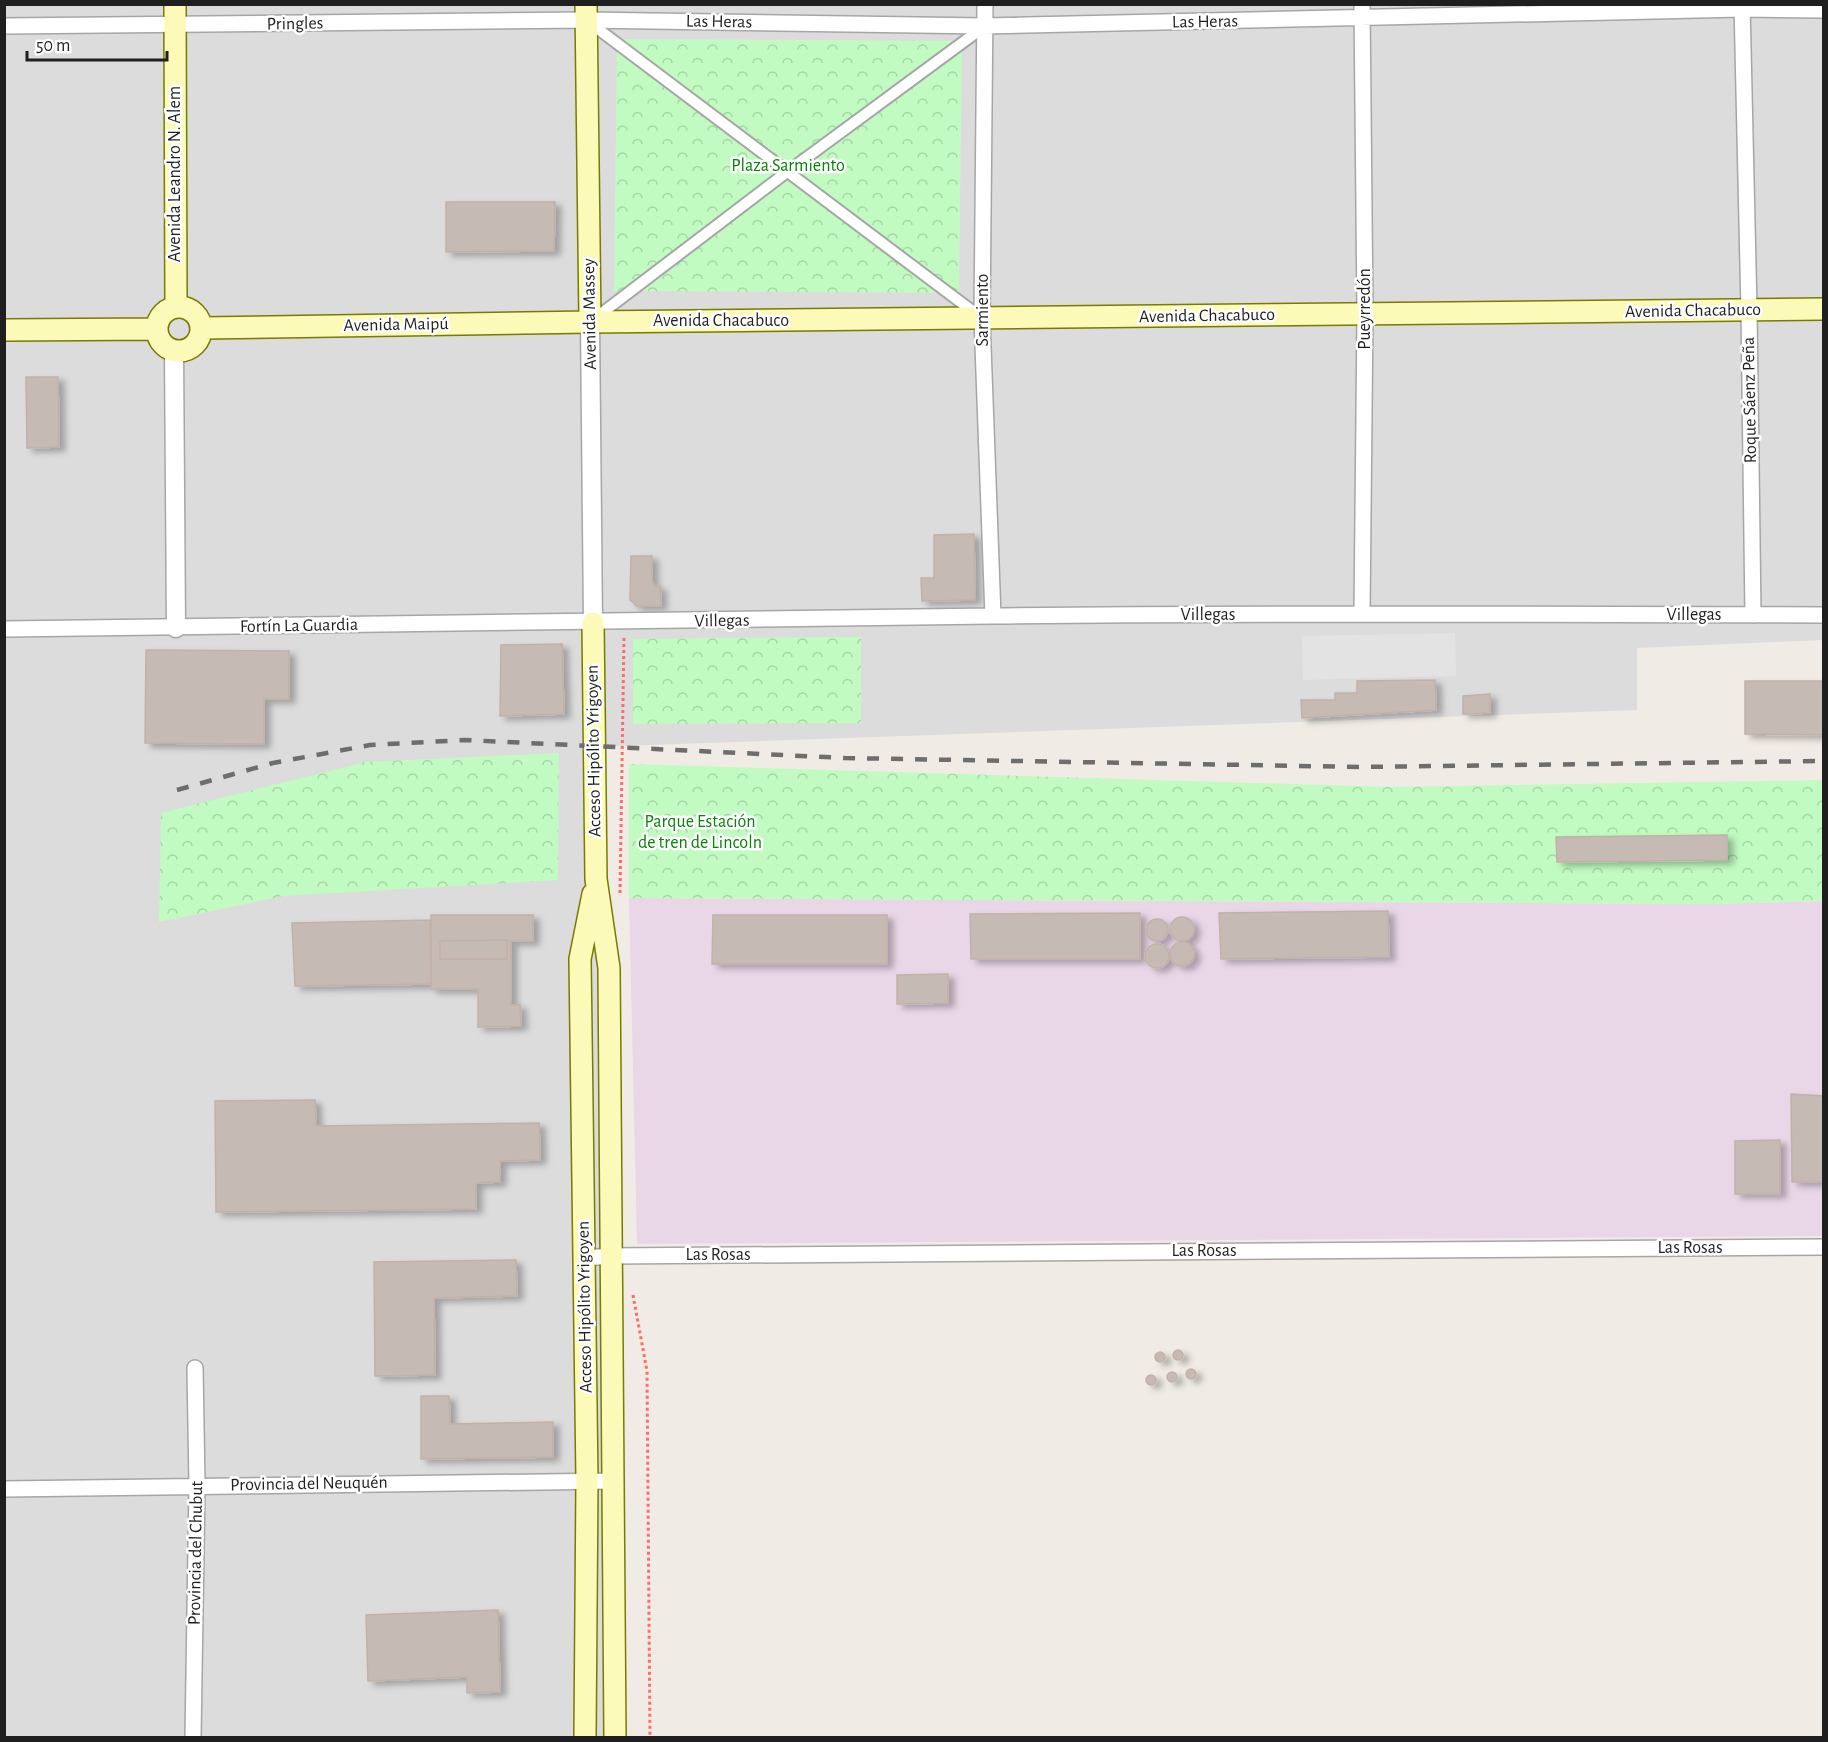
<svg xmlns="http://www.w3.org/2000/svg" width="1828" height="1742" font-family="'Alegreya Sans',sans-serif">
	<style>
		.residential { fill: #dddcdc }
		.railway { fill: #e9d7e7 }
		.park { fill: url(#park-crowns) }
		.parking { fill: #e3e3e3 }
		.building { fill: #c5bbb4; stroke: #c2b1a7; stroke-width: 1.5; filter: url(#shadow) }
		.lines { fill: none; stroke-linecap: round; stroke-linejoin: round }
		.pedestrian-casing { stroke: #a6a6a6; stroke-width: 14 }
		.minor-casing { stroke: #a6a6a6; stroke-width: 18 }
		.tertiary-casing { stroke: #a6a6a6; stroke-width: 21 }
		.secondary-casing { stroke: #777b01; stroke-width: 24 }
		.path { stroke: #fe6d68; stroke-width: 3; stroke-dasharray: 3 3; stroke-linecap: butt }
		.pedestrian { stroke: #fff; stroke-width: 10 }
		.minor { stroke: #fff; stroke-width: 15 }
		.tertiary { stroke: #fff; stroke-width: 18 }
		.secondary { stroke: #fbfab8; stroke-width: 21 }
		.rail { stroke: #6d6d6d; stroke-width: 4.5; stroke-dasharray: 12 12; stroke-linecap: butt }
		.labels { text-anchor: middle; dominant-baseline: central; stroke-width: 5; stroke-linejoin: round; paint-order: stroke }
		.street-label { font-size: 18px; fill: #1f1f1f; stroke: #fff }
		.park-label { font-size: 18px; fill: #088209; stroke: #fff }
	</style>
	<defs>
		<pattern id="park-crowns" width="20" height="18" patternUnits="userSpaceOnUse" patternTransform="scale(1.5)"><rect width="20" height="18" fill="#c1fbc1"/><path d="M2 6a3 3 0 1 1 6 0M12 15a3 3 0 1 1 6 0" fill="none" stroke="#a5d7a5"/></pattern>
		<filter id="shadow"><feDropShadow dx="6" dy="4" stdDeviation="3" flood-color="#0004"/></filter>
	</defs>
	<rect width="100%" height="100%" fill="#f0ece5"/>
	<path class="residential" d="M5,5H1823V640L1637,648V710L593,747L614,1737L5,1738Z"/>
	<path class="railway" d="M629,898L1715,904L1823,901V1236L637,1244Z"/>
	<path class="park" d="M617,39L962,41L959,293L614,291Z
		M861,637V723L633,724V639Z
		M559,753L558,880L283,896L159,922L161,813L366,762Z
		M629,764L1391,787L1823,780V901L1715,904L629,898Z"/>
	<path class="parking" d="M1455,633L1456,676L1303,680L1302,636Z"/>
	<path class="building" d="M446,202H555L554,251L446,252Z
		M26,377H58L59,447L27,448Z
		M974,534L975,600L922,601L921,578H934V535Z
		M631,556H652V581L655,587L660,586L661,606H637L630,600Z
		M562,644L564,714L500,716L501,645Z
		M146,650L289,651V699H264V744L145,743Z
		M1435,680L1436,710L1302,718L1301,700H1335V693H1357V681Z
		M1745,681H1824V735L1745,734Z
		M1490,694V713L1463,714V696Z
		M1727,835V860L1557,862L1556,837Z
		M1388,911L1389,957L1221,959L1219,913Z
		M1140,913V959H971L970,914Z
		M431,915H533V941H511V1005H520L521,1026L478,1027V989H431Z
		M713,915H887V964H712Z
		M1170 929a12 12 0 1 1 24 0a12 12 0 1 1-24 0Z
		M1146 930a11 11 0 1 1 22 0a11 11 0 1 1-22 0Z
		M430,920L431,984L295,986L292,923Z
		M507,940V959H440V941Z
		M1170 954a12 12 0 1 1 24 0a12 12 0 1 1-24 0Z
		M1145 956a12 12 0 1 1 24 0a12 12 0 1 1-24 0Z
		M948,974V1003L897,1004V975Z
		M1791,1094L1824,1096V1182H1792Z
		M315,1100L316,1126L539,1123L540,1160L500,1161V1182L476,1183V1209L216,1212L215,1101Z
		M1780,1140V1194H1735V1141Z
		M516,1260L517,1296L434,1298L435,1375L375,1376L374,1262Z
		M1173 1355a5 5 0 1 1 10 0a5 5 0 1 1-10 0Z
		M1155 1357a5 5 0 1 1 10 0a5 5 0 1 1-10 0Z
		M1186 1374a5 5 0 1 1 10 0a5 5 0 1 1-10 0Z
		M1167 1377a5 5 0 1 1 10 0a5 5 0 1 1-10 0Z
		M1146 1380a5 5 0 1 1 10 0a5 5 0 1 1-10 0Z
		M421,1396H449L450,1424L553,1422V1457L421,1459Z
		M498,1610L500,1692L467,1693V1677L368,1681L366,1615Z"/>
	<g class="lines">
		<defs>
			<path id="pedestrian" d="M586,20L979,316
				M594,319L787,172L985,26"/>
			<path id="minor" d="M985,4L982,319L993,616
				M1742,4L1749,310L1753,615
				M4,26L586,20L985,26L1742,9L1824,10
				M1362,614L1365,314L1362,4
				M4,629C334,627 663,620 992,616C1269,613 1546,614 1824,615
				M584,1258L612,1256L1824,1247
				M4,1489L614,1481
				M193,1738L197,1485L195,1368"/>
			<path id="tertiary" d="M590,322L593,623
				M174,351L176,628"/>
			<path id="secondary" d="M175,4L176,307
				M586,4L590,322
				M157 329a22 22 0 1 1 44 0a22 22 0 1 1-44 0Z
				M202,328L590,322L1824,309
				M4,330L157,329
				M593,623L596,879L609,968L615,1738
				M585,1738L587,1480L580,959L593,894"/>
		</defs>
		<use href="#pedestrian" class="pedestrian-casing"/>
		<use href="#minor" class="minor-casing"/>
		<use href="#tertiary" class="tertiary-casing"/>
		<use href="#secondary" class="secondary-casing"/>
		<path class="path" d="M620,893L624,636
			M633,1295L647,1371L650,1738"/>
		<use href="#pedestrian" class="pedestrian"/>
		<use href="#minor" class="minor"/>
		<use href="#tertiary" class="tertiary"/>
		<use href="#secondary" class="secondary"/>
		<path class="rail" d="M177,790L273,763L370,745L465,740L845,758L1361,767L1824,761"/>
	</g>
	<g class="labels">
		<g class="street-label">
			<text transform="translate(719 22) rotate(1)">Las Heras</text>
			<text transform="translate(1205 22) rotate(-1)">Las Heras</text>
			<text transform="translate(295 24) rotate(-1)">Pringles</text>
			<text transform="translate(175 174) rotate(-90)">Avenida Leandro N. Alem</text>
			<text transform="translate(1365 309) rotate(-90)">Pueyrredón</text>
			<text transform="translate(983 310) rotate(-90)">Sarmiento</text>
			<text transform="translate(1693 311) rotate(-1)">Avenida Chacabuco</text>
			<text transform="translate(590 314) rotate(-91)">Avenida Massey</text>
			<text transform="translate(1207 316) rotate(-1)">Avenida Chacabuco</text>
			<text x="721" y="321">Avenida Chacabuco</text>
			<text transform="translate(396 325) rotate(-1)">Avenida Maipú</text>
			<text transform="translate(1750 400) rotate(-91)">Roque Sáenz Peña</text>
			<text x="1208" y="615">Villegas</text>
			<text x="1694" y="615">Villegas</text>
			<text transform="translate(722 621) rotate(-1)">Villegas</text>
			<text transform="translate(299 626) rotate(-1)">Fortín La Guardia</text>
			<text transform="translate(594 751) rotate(-91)">Acceso Hipólito Yrigoyen</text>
			<text x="1690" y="1248">Las Rosas</text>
			<text x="1204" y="1251">Las Rosas</text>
			<text x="718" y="1255">Las Rosas</text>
			<text transform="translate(585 1307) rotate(-91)">Acceso Hipólito Yrigoyen</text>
			<text transform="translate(309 1484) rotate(-1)">Provincia del Neuquén</text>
			<text transform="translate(196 1553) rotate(-89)">Provincia del Chubut</text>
		</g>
		<g class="park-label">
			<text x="788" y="166">Plaza Sarmiento</text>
			<text x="700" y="822">Parque Estación<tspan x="700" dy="21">de tren de Lincoln</tspan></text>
		</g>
	</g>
	<rect width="1828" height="1742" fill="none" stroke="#1f1f1f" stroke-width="12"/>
	<path d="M27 51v9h140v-9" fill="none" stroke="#1f1f1f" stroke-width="3"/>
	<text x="36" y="51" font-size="18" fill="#1f1f1f" stroke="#ffffff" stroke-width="4.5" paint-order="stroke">50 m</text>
</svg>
